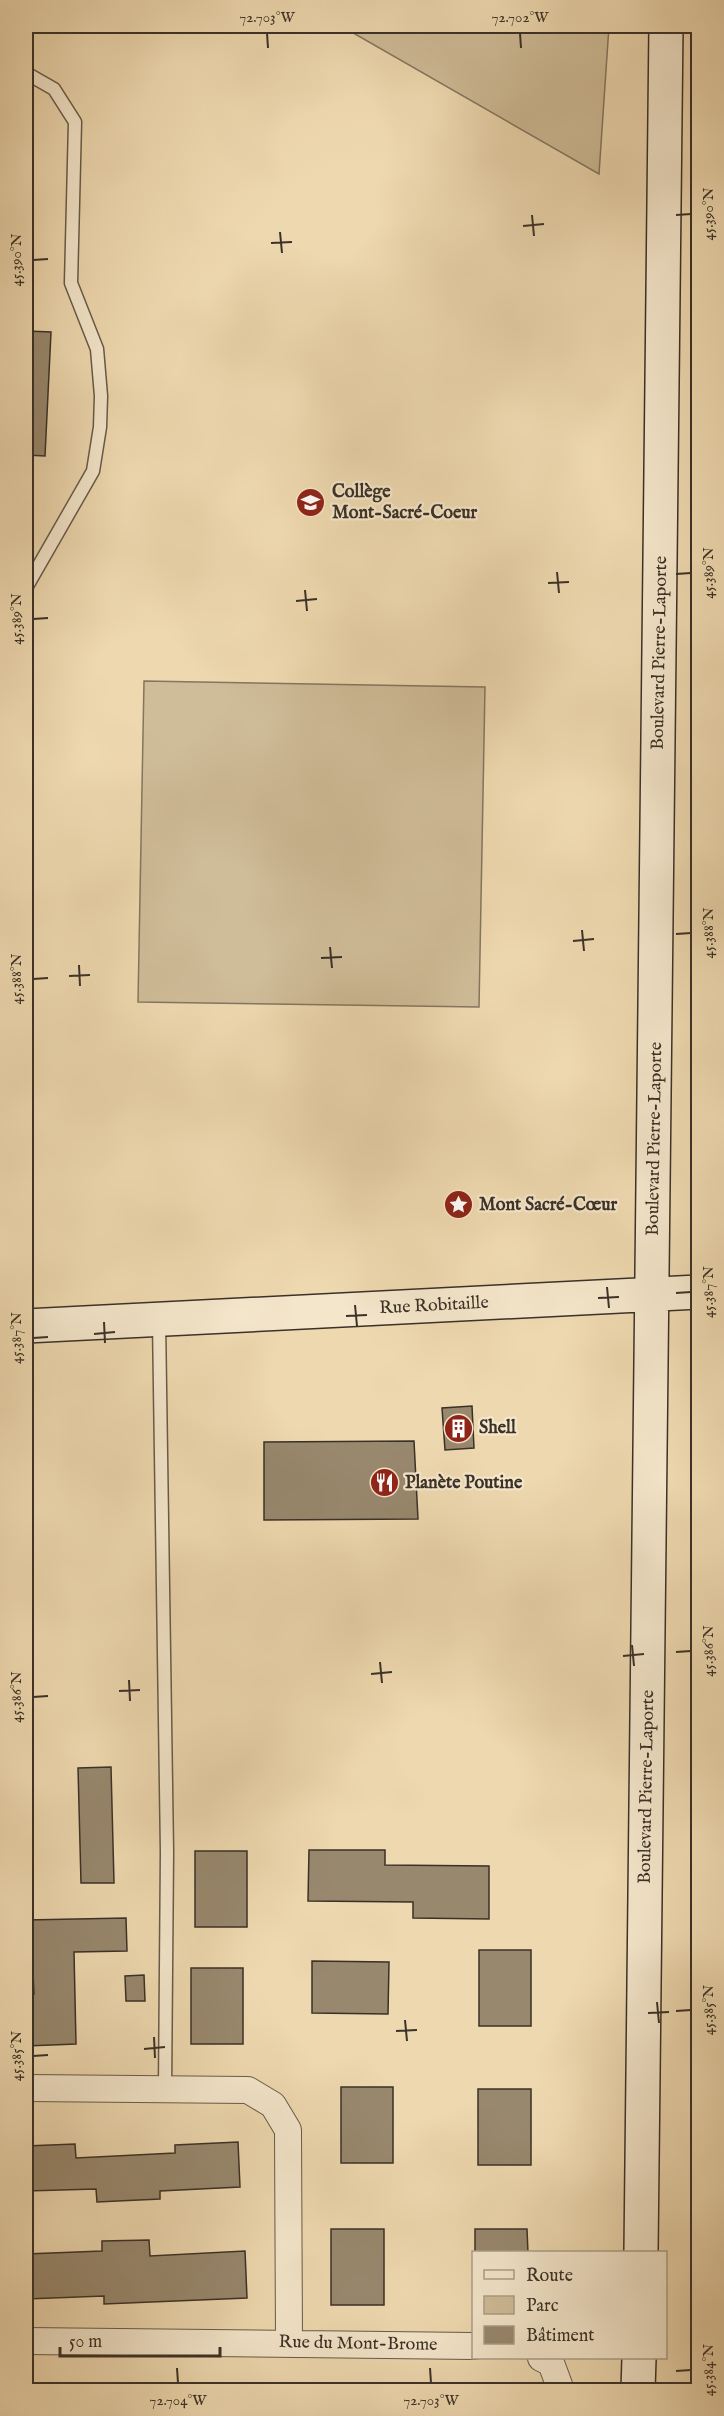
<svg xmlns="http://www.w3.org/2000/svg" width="724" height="2416" font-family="'IM FELL English',serif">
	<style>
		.green { fill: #cfbc98; stroke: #847660; stroke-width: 1.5 }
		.building { fill: #98886e; stroke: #3a3127; stroke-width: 1.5 }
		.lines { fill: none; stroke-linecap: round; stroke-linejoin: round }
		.lane-casing { stroke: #675b49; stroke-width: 15 }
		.street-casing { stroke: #675b49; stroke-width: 28 }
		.secondary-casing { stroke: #3a3127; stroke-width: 36 }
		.lane { stroke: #f4e6cb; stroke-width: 12 }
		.street { stroke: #f4e6cb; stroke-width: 26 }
		.secondary { stroke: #f4e6cb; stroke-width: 33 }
		.ticks { fill: none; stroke: #3a3127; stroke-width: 2 }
		.labels { text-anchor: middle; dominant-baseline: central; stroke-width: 4.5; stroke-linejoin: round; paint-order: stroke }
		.poi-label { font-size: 18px; font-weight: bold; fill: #3a3127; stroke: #f4e6cb; text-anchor: start }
		.street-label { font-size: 18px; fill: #3a3127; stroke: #f4e6cb }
		.neatline { fill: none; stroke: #3a3127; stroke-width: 2 }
		.ticks-label { font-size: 15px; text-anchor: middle; fill: #3a3127 }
	</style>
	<rect width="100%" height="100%" fill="#eed8af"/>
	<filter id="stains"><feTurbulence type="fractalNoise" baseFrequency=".00333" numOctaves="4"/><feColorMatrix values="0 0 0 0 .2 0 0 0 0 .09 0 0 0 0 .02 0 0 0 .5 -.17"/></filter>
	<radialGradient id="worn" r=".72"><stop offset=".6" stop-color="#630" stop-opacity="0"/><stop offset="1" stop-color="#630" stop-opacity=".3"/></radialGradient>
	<path class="green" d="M341,26H609L599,174Z
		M144,681L485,687L479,1007L138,1002Z"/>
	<path class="building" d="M26,331L51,332L45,456L26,455Z
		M472,1406L474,1448L445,1450L442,1408Z
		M414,1441L418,1519L264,1520V1442Z
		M111,1767L114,1883H81L78,1768Z
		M309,1850H385V1865L489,1866V1919L413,1918V1902L308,1901Z
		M195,1851H247V1927H195Z
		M126,1918L127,1951L74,1952L76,2044L26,2046V1994H34L32,1953H26V1920Z
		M479,1950H531V2026H479Z
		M312,1961L389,1962L388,2014L312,2013Z
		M191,1968H243V2044H191Z
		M144,1975L145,2001H126L125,1976Z
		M341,2087H393V2163H341Z
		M478,2089H531V2165H478Z
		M238,2142L240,2187L160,2191V2199L97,2202L96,2189L26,2191V2146L75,2144L76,2158L175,2153V2145Z
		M331,2229H384V2305H331Z
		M475,2229H527L528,2253H475Z
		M149,2240L150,2256L245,2251L247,2298L104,2304V2296L26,2299V2254L102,2251V2241Z"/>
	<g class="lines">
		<defs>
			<path id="lane" d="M26,73L54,89L75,122L71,283L97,349L101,396L100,427L93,471L26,588
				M159,1321L167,1852L165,2089"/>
			<path id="street" d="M26,2088L248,2090L273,2105L288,2130L289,2342
				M26,2341L474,2346
				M541,2358L551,2363L561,2390"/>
			<path id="secondary" d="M26,1326L698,1292
				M641,2252L666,26
				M638,2390L639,2358"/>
		</defs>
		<use href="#lane" class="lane-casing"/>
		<use href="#street" class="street-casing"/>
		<use href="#secondary" class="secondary-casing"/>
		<use href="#lane" class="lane"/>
		<use href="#street" class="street"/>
		<use href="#secondary" class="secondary"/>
	</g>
	<path class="ticks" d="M267,33L268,48M520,33L521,48M532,215L534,236M676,215L691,214M523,226L544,224M280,232L282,253M271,243L292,242M33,260L48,259M557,572L559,593M676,574L691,573M548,583L569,582M305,590L307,611M296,601L317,599M33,619L48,618M582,930L584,951M676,934L691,933M573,941L594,939M330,947L332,968M321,958L342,957M79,965L80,986M69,976L90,975M33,979L48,978M607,1287L609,1308M676,1293L691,1292M598,1298L619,1297M355,1305L357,1326M346,1316L367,1315M104,1322L105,1343M94,1334L115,1332M33,1338L48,1337M632,1645L634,1666M676,1652L691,1651M623,1656L644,1654M380,1662L382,1683M371,1674L392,1672M129,1680L130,1701M119,1691L140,1690M33,1697L48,1696M657,2002L659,2023M676,2011L691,2010M648,2013L669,2012M405,2020L407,2041M396,2031L417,2030M154,2037L155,2058M144,2049L165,2047M33,2056L48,2055M177,2368L178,2383M430,2368L431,2383M676,2371L691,2370"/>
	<defs>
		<symbol id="school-disc" viewBox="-11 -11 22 22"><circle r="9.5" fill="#8f2418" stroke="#f4e6cb"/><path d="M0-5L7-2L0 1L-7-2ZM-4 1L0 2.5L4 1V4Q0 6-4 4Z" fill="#fff"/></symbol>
		<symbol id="sight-disc" viewBox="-11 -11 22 22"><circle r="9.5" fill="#8f2418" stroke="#f4e6cb"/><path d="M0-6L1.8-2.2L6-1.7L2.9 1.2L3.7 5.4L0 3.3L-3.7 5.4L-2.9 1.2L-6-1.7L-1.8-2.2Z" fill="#fff"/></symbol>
		<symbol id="building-disc" viewBox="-11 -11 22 22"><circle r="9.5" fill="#8f2418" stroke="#f4e6cb"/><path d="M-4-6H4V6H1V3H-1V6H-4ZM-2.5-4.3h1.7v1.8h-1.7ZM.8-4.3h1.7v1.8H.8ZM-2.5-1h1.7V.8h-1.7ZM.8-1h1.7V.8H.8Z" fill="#fff"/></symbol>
		<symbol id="restaurant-disc" viewBox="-11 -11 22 22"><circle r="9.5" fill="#8f2418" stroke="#f4e6cb"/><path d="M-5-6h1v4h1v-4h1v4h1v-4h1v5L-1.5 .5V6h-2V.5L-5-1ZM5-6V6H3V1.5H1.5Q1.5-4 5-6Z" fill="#fff"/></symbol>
	</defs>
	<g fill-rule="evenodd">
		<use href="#school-disc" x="294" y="486" width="33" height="33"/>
		<use href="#sight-disc" x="442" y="1188" width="33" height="33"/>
		<use href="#building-disc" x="442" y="1412" width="33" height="33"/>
		<use href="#restaurant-disc" x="368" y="1466" width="33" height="33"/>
	</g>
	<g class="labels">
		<g class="poi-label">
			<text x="332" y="492">Collège<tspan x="332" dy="21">Mont-Sacré-Coeur</tspan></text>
			<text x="479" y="1205">Mont Sacré-Cœur</text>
			<text x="479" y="1428">Shell</text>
			<text x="405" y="1483">Planète Poutine</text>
		</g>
		<g class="street-label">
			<text transform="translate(660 653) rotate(-89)">Boulevard Pierre-Laporte</text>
			<text transform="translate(655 1139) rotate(-89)">Boulevard Pierre-Laporte</text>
			<text transform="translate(434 1306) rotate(-3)">Rue Robitaille</text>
			<text transform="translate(647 1787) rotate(-89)">Boulevard Pierre-Laporte</text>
			<text transform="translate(358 2344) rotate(1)">Rue du Mont-Brome</text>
		</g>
	</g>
	<rect width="724" height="2416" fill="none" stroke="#eed8af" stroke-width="66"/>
	<rect x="472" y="2251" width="195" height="108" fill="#f4e6cb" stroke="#aa9e89" stroke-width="1.5"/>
	<rect x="484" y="2270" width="30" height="9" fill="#f4e6cb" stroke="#aa9e89" stroke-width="1.5"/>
	<text x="526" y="2281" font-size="18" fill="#3a3127">Route</text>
	<rect x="484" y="2296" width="30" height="18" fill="#cfbc98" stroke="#aa9e89" stroke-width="1.5"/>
	<text x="526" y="2311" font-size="18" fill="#3a3127">Parc</text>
	<rect x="484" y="2326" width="30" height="18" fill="#98886e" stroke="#aa9e89" stroke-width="1.5"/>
	<text x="526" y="2341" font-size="18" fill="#3a3127">Bâtiment</text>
	<path d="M60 2347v9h160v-9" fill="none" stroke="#3a3127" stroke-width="3"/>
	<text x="69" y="2347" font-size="18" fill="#3a3127" stroke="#f4e6cb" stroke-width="4.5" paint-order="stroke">50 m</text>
	<rect x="33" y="33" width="658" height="2350" class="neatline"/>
	<g class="ticks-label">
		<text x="267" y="22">72.703°W</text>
		<text x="520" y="22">72.702°W</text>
		<text transform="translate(708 214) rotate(-90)" y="5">45.390°N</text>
		<text transform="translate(16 260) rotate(-90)" y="5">45.390°N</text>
		<text transform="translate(708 573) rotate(-90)" y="5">45.389°N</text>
		<text transform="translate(16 619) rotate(-90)" y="5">45.389°N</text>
		<text transform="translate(708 933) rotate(-90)" y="5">45.388°N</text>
		<text transform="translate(16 979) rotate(-90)" y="5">45.388°N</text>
		<text transform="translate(708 1292) rotate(-90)" y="5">45.387°N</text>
		<text transform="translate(16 1338) rotate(-90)" y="5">45.387°N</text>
		<text transform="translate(708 1651) rotate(-90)" y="5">45.386°N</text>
		<text transform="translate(16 1697) rotate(-90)" y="5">45.386°N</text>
		<text transform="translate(708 2010) rotate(-90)" y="5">45.385°N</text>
		<text transform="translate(16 2056) rotate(-90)" y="5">45.385°N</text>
		<text transform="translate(708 2370) rotate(-90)" y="5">45.384°N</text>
		<text x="178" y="2405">72.704°W</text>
		<text x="431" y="2405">72.703°W</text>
	</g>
	<rect width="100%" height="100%" filter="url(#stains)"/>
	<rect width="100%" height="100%" fill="url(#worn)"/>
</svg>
